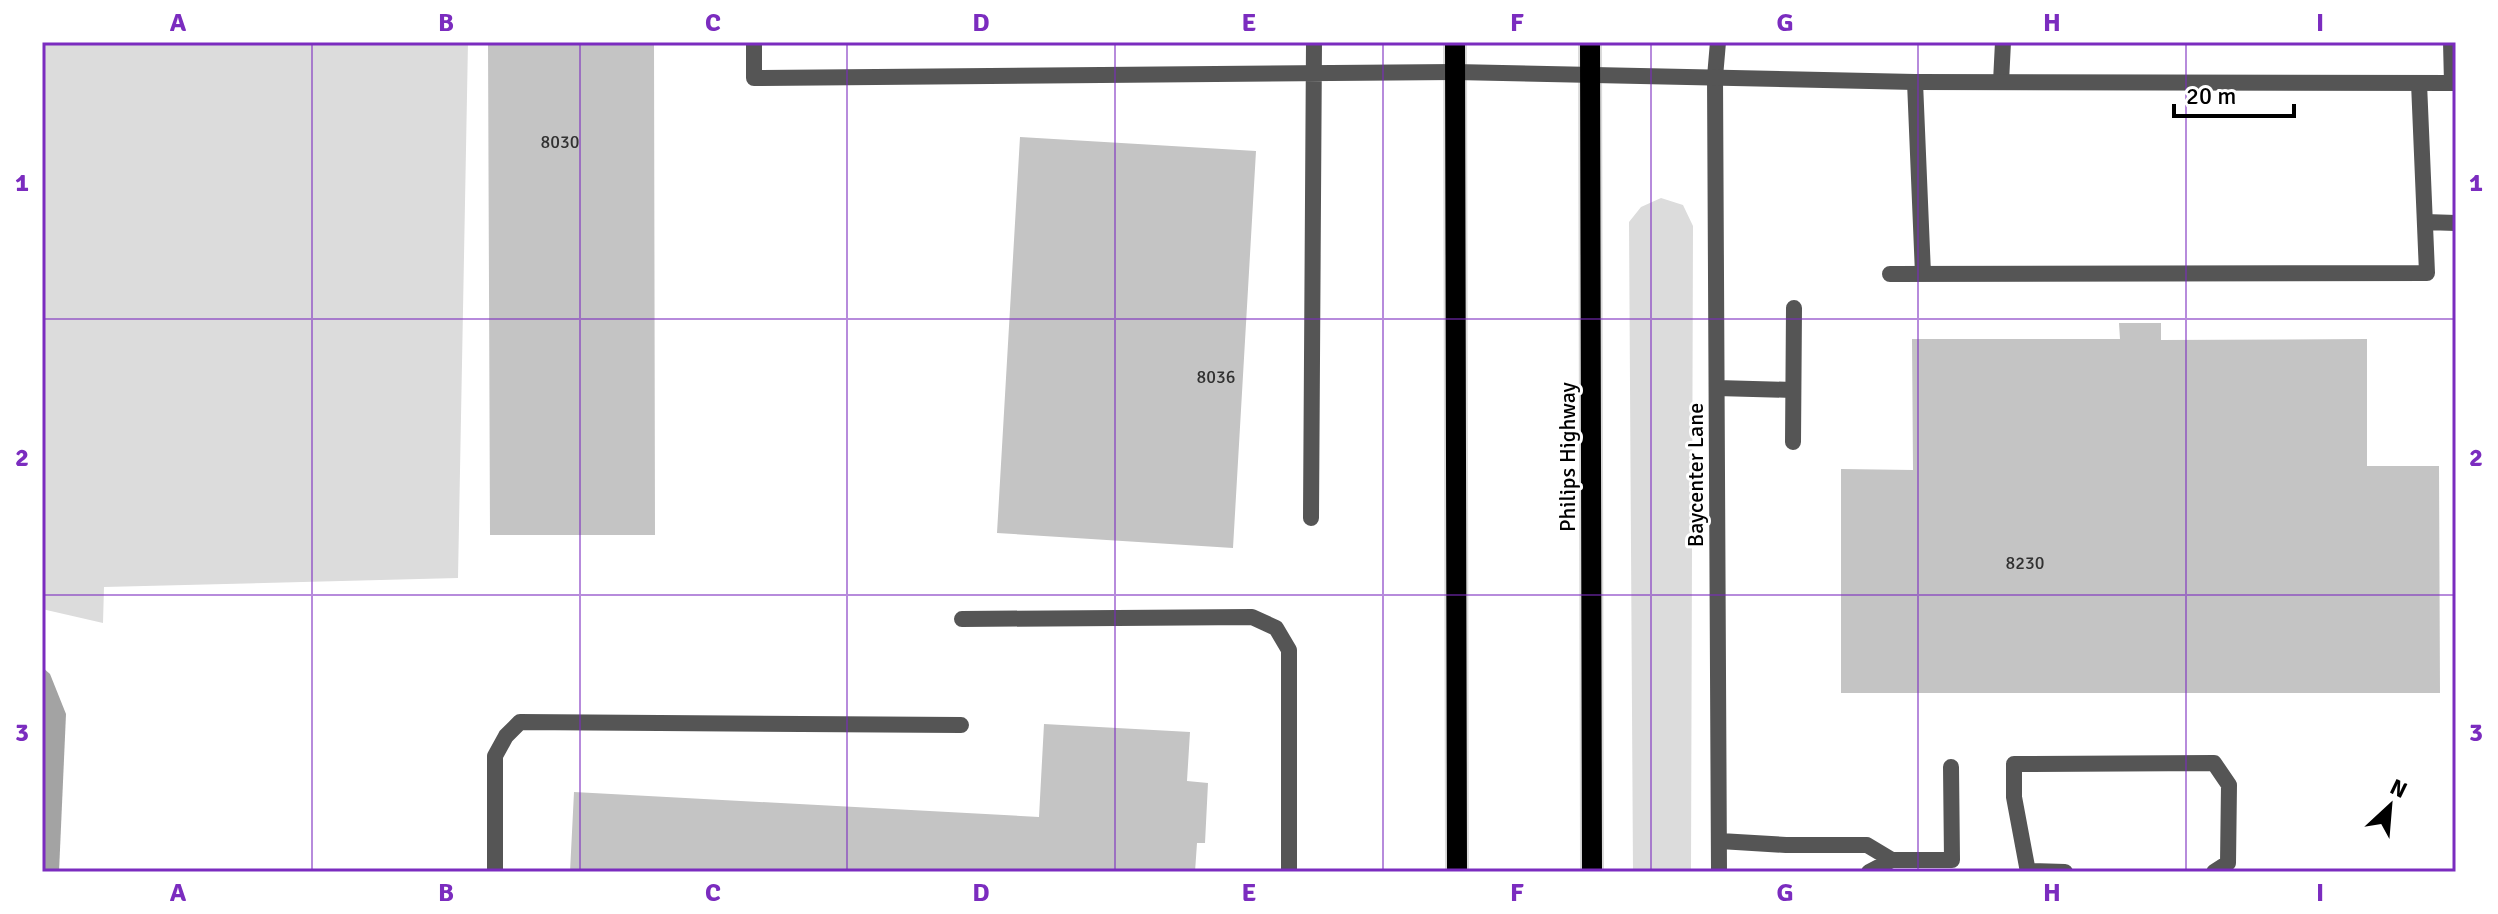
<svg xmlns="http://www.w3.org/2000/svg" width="2498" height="914" font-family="Signika,sans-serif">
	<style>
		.green { fill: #dcdcdc }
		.water { fill: #a3a3a3 }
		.building { fill: #c4c4c4 }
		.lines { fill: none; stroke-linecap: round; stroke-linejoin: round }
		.primary-casing { stroke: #dbdbdb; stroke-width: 24 }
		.service { stroke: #555; stroke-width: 16 }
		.tertiary { stroke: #555; stroke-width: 16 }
		.primary { stroke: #000; stroke-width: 20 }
		.grid { fill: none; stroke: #7b2cbf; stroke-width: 2; stroke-opacity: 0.55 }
		.labels { text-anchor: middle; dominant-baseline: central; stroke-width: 6; stroke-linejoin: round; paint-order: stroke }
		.number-label { font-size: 18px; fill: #313131 }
		.street-label { font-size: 22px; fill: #000; stroke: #fff }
		.neatline { fill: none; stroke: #7b2cbf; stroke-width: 3 }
		.grid-label { font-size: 26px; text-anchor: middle; font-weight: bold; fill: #7b2cbf }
	</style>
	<rect width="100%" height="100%" fill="#fff"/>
	<path class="green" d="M42,42H468L458,578L104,587L103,623L42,609Z
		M1661,198L1683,205L1693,226L1691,872H1633L1629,222L1641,207Z"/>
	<path class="water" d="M42,667L50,674L66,714L59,872H42Z"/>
	<path class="building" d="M488,42H654L655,535H490Z
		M1020,137L1256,151L1233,548L997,533Z
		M2119,323H2161V340L2367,339V466H2439L2440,693H1841V469L1913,470L1912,339H2120Z
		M1044,724L1190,732L1187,781L1208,783L1205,843H1197L1195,872H570L574,792L1039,817Z"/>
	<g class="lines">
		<defs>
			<path id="primary" d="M1455,42L1457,872
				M1590,42L1592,872"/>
		</defs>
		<use href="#primary" class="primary-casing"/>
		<path class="service" d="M754,42V78L1455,72
			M1718,42L1715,77L1719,872
			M2451,42L2452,83
			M1915,82L1923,274
			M2001,82L2003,42
			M2425,222L2456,223
			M1890,274L2427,273L2419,83
			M1717,388L1793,390
			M1793,442L1794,308
			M1311,518L1314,42
			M962,619L1252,617L1276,628L1289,650V872
			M1720,841L1786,845H1867L1892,860L1869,872
			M1892,860H1952L1951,767
			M2028,871L2065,872
			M495,872V756L506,736L520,722L961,725
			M2028,872L2014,797V764L2214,763L2229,785L2228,863L2214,872"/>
		<path class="tertiary" d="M1455,72L1915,82L2456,83"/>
		<use href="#primary" class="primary"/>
	</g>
	<path class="grid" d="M312,42V872M580,42V872M847,42V872M1115,42V872M1383,42V872M1651,42V872M1918,42V872M2186,42V872M42,319H2456M42,595H2456"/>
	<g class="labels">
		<g class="number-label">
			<text x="560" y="142">8030</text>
			<text x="1216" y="377">8036</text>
			<text x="2025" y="563">8230</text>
		</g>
		<g class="street-label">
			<text transform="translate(1567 457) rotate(-90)">Philips Highway</text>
			<text transform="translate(1695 475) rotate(-90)">Baycenter Lane</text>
		</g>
	</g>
	<rect width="2498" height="914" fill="none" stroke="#ffffff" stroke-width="88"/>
	<g transform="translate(2390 806) rotate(26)" stroke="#ffffff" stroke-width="6" paint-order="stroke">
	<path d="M0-6L14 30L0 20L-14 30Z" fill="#000000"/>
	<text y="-12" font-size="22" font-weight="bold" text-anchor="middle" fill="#000000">N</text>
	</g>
	<path d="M2174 104v12h120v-12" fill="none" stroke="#000000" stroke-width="4"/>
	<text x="2186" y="104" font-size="24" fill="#000000" stroke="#ffffff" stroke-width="6" paint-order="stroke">20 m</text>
	<rect x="44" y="44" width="2410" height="826" class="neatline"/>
	<g class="grid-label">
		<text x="178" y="31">A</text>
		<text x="446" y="31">B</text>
		<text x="713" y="31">C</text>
		<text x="981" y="31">D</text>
		<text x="1249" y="31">E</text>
		<text x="1517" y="31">F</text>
		<text x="1785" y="31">G</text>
		<text x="2052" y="31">H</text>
		<text x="2320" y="31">I</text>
		<text x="22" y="191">1</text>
		<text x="2476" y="191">1</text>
		<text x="22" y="466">2</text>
		<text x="2476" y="466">2</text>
		<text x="22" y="741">3</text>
		<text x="2476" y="741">3</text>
		<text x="178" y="901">A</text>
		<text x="446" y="901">B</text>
		<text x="713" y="901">C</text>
		<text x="981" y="901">D</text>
		<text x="1249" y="901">E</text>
		<text x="1517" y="901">F</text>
		<text x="1785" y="901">G</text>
		<text x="2052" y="901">H</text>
		<text x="2320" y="901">I</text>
	</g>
</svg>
